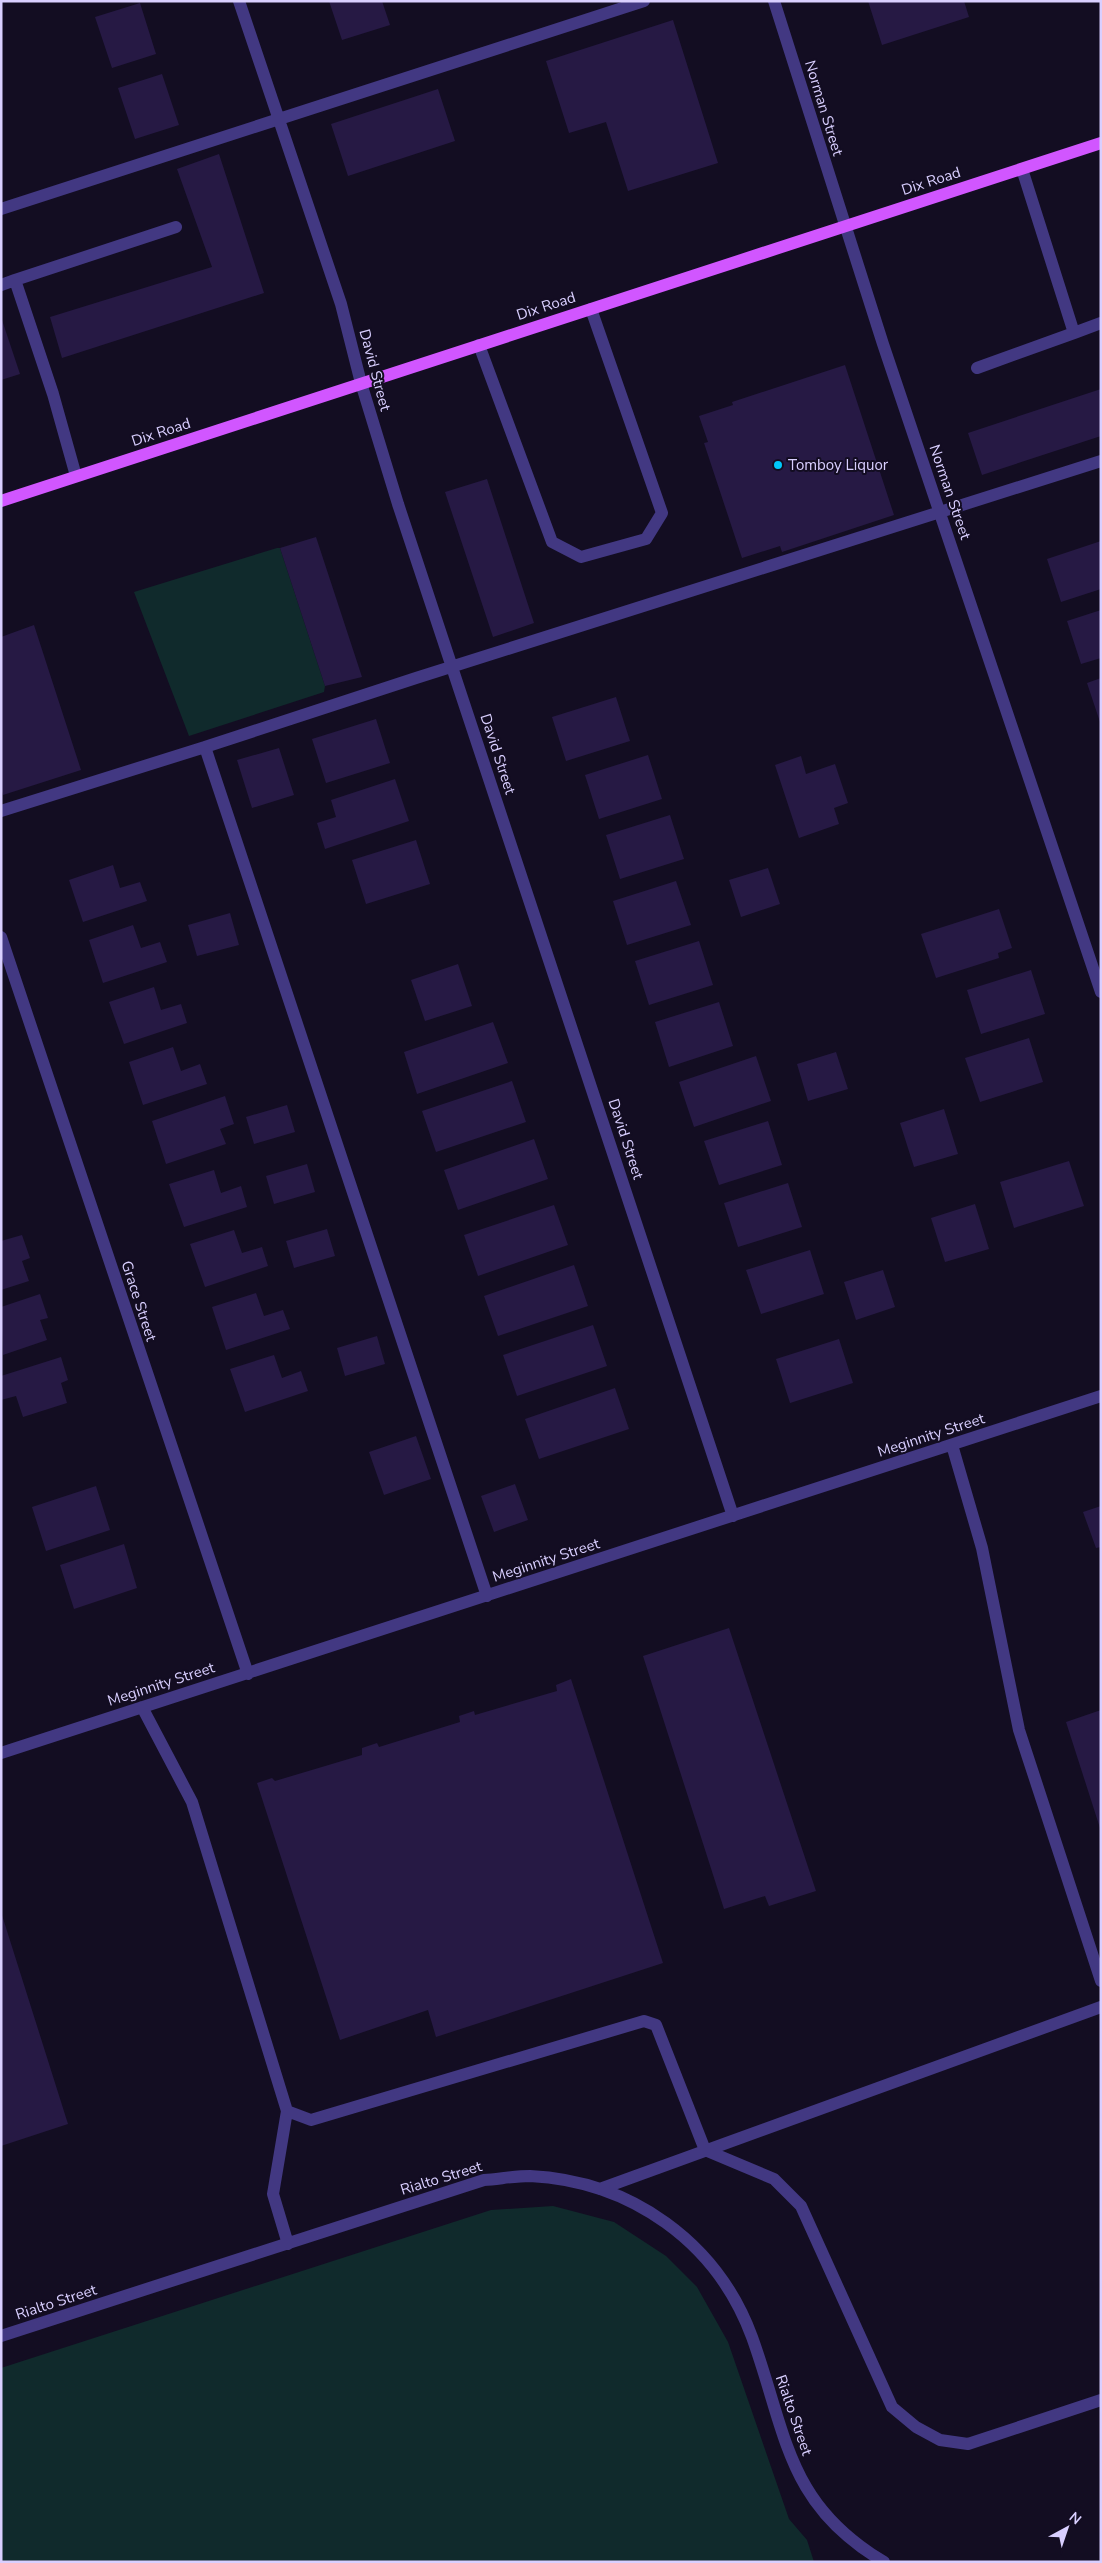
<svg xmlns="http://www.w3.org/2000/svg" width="1102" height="2563" font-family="'Nunito Sans',sans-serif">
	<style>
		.green { fill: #102a2c }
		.building { fill: #261944 }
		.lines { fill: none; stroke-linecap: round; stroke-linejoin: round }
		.minor { stroke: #423882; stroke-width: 12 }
		.major { stroke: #d156ff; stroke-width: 12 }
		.poi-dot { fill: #00c7fa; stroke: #130d22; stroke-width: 2 }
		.labels { text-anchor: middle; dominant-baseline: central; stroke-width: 4; stroke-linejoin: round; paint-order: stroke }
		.street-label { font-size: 15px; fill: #d9cfff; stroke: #130d22 }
		.poi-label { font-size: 15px; fill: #d9cfff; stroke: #130d22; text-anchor: start }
	</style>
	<rect width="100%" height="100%" fill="#130d22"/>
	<path class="green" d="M277,548H280L325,686L324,692L189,736L134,592Z
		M553,2206L614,2222L666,2256L697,2287L728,2342L789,2519L807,2540L814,2562H1V2368L491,2210Z"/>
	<path class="building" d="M329,1H382L390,25L342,40Z
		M868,1H964L969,17L882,45Z
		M140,3L156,54L112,68L95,17Z
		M673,20L718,163L628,191L606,122L569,133L546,61Z
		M162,74L179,125L135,139L118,88Z
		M438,89L455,141L348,176L331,124Z
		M219,154L264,293L62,358L50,317L212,267L177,169Z
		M1,317L20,374L1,380Z
		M845,365L894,515L782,552L780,546L742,558L704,443L708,442L699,416L733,405L732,402Z
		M1101,389V436L982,475L968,433Z
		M487,479L534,623L493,637L445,492Z
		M316,537L362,677L325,686L280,548Z
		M1101,541V589L1061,602L1047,559Z
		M1101,610V658L1081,664L1067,621Z
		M34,625L81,770L3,795L1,788V637Z
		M1101,678V722H1100L1087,683Z
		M616,697L630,741L566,761L552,717Z
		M376,719L390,763L326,783L312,739Z
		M279,748L294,795L252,808L237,760Z
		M648,755L662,799L599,819L585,775Z
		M801,756L806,774L835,764L848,803L834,808L839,824L799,838L775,765Z
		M395,779L409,821L325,849L317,823L336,817L331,800Z
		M670,815L684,859L620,879L606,835Z
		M416,840L430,884L366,904L352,860Z
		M113,865L120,888L140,882L147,901L83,922L69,880Z
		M768,868L780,904L741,917L729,880Z
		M676,881L691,925L627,945L613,901Z
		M999,909L1012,948L998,953L999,958L936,978L921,934Z
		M230,913L239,945L197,956L188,925Z
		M133,925L141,948L160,942L167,962L103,983L89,940Z
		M699,941L713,985L649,1005L635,961Z
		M458,964L472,1006L425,1021L411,980Z
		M1031,970L1045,1014L981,1034L967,990Z
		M154,987L161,1010L181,1004L187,1023L124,1044L109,1002Z
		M719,1002L733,1046L669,1067L655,1022Z
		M493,1022L508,1063L417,1094L404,1052Z
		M1029,1038L1043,1082L980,1102L965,1058Z
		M173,1047L181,1071L200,1064L207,1084L143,1105L129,1062Z
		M836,1052L848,1089L808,1101L797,1064Z
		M756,1056L771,1101L694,1127L679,1082Z
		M512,1081L526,1122L436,1152L422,1111Z
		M225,1096L234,1124L220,1129L226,1144L166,1164L152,1121Z
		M287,1105L295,1132L254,1144L246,1117Z
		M944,1109L958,1154L914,1167L900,1123Z
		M768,1121L782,1165L719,1185L704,1141Z
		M534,1139L548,1179L458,1210L444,1170Z
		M1069,1161L1084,1206L1014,1228L1000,1182Z
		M307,1164L315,1192L274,1204L266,1176Z
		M214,1170L221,1193L241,1186L247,1207L184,1227L169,1184Z
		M788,1183L802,1227L738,1247L724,1203Z
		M975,1204L989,1249L945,1262L931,1218Z
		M554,1205L568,1245L478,1276L464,1235Z
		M327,1229L335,1256L294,1268L286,1241Z
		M234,1230L242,1253L262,1247L268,1266L205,1287L190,1244Z
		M22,1235L30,1258L22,1261L29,1281L1,1290V1241Z
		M810,1250L824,1294L761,1314L746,1270Z
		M574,1265L588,1306L498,1336L484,1296Z
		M883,1270L895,1307L856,1320L844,1282Z
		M256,1293L264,1316L283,1310L290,1329L226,1350L212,1307Z
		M40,1294L48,1318L40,1320L47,1340L3,1355L1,1307Z
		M593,1325L607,1366L517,1396L503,1355Z
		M377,1336L385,1364L345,1376L337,1348Z
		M839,1339L853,1383L790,1403L776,1359Z
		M274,1355L282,1378L301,1371L308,1391L245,1412L230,1369Z
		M61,1357L68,1380L61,1383L67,1403L23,1417L16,1396L1,1400V1376Z
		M615,1388L629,1429L539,1459L525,1419Z
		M416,1436L431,1479L384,1495L369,1452Z
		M515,1484L528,1520L494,1532L481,1496Z
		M96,1486L110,1530L46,1551L32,1507Z
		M1101,1506V1547L1096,1548L1083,1512Z
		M124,1544L137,1588L74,1609L60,1565Z
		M729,1628L816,1891L769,1906L765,1896L724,1909L643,1656Z
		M571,1679L663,1963L436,2037L428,2010L340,2040L257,1783L272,1778L275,1781L362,1755V1748L377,1743L379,1747L460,1722L459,1716L474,1711L475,1715L557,1691L556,1685Z
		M1101,1710V1828H1100L1066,1722Z
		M1,1912L68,2124L1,2146Z"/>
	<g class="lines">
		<path class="minor" d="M239,1L341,304L361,383L398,504L733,1516
			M774,1L883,344L1101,992
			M1022,169L1074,333L1101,323
			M1,209L644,1
			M1,285L15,280
			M479,345L552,542L581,557L646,539L662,513L591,309
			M977,368L1074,333
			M76,476L53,394L15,280L176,227
			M205,747L416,678L1101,461
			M1,811L205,747L487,1596
			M1,937L248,1674
			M952,1445L982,1548L1019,1730L1101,1981
			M142,1707L192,1802L287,2111L273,2194L288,2244
			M1,1753L1101,1396
			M287,2111L311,2120L644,2021L656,2025L705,2150L774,2179L801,2206L892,2407L916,2427L940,2440L968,2444L1101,2400
			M600,2189L1101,2007
			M1,2336L484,2180C499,2179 515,2176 530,2176C631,2181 717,2242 752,2337C787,2434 786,2504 884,2562"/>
		<path class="major" d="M1,501L1101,143"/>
	</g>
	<circle class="poi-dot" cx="778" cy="465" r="5"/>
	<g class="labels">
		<g class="street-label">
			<text transform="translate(824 108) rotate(73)">Norman Street</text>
			<text transform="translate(931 181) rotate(-18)">Dix Road</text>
			<text transform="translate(546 306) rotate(-18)">Dix Road</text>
			<text transform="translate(375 370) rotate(75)">David Street</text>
			<text transform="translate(161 432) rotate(-18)">Dix Road</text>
			<text transform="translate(950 492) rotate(71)">Norman Street</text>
			<text transform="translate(498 754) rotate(72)">David Street</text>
			<text transform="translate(626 1139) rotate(72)">David Street</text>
			<text transform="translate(139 1301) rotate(72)">Grace Street</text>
			<text transform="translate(931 1435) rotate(-18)">Meginnity Street</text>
			<text transform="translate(546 1560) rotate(-18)">Meginnity Street</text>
			<text transform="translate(161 1684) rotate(-18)">Meginnity Street</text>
			<text transform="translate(441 2178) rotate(-17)">Rialto Street</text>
			<text transform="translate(56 2302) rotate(-18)">Rialto Street</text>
			<text transform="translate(794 2415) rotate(71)">Rialto Street</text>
		</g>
		<g class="poi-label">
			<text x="788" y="465">Tomboy Liquor</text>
		</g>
	</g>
	<rect width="1102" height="2563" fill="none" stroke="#d9cfff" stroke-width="5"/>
	<g transform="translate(1067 2528) rotate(40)" stroke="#130d22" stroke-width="4" paint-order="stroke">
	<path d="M0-4L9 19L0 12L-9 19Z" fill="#d9cfff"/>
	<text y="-8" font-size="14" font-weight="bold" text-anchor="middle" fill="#d9cfff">N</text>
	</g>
</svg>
